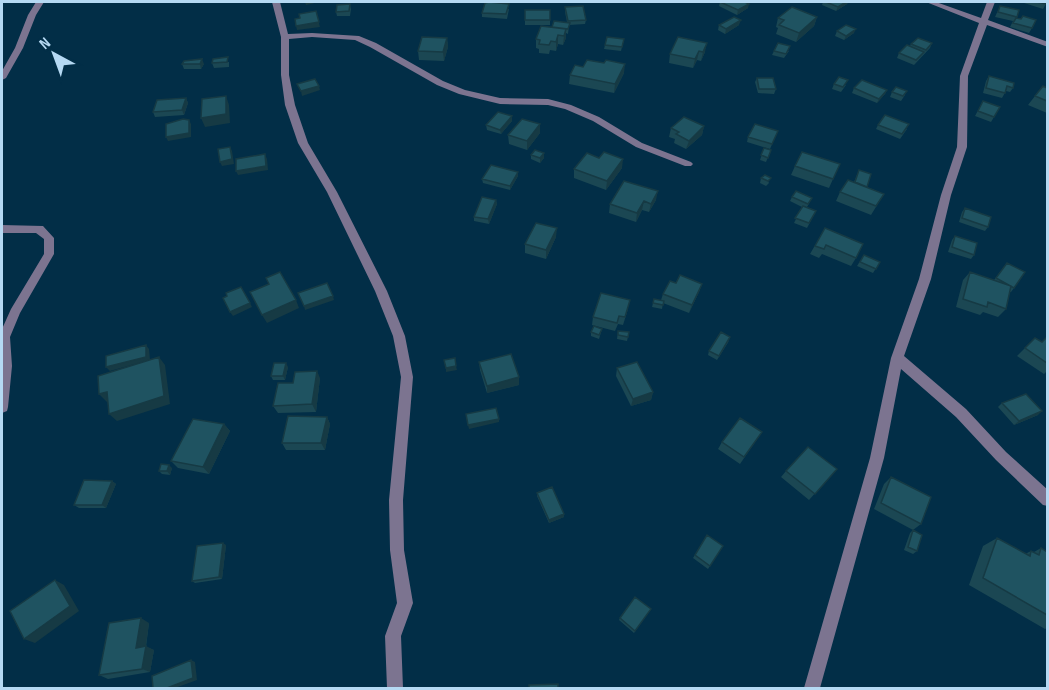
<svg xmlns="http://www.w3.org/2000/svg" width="1049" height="690" font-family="'Sofia Sans Condensed',sans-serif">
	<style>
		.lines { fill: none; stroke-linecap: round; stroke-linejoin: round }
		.street { fill: #7c7490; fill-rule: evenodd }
		.wall { fill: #1b4753 }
		.shaded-wall { fill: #163a44 }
		.building { fill: #1f5361; stroke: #163a44; stroke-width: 1.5 }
	</style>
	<rect width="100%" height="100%" fill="#022e47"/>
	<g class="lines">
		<path class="street" d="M36,2H44L36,15L23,48L6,78L2,80V71L15,48L28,15Z
			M272,2H280L288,34L312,33L359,36L376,43L443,81L465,90L500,98L548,99L571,105L599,117L642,143L691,162L693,164L691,166H685L636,147L593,121L565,109L548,105L500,104L459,94L437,85L370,47L355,40L312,37L289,39V75L295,105L308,143L337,192L387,291L405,336L413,377L403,500L404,550L413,603L401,636L403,688H387L385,636L397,603L390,550L389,500L401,377L393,336L375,291L327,192L298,143L285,105L281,75V37Z
			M926,2H936L981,18L987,2H995L988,20L1048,42V47L987,25L968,76L967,147L951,195L931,279L904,356L966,409L1006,452L1048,490V506L1043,505L996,460L956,417L901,369L884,458L820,688H804L870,458L891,358L919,279L941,195L957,147L960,76L979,23Z
			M2,225L43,226L54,238V254L20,313L10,337L12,366L8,407L7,411L2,413V329L11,309L44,254V239L36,233H2Z"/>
	</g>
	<path class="wall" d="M720,2L748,8L737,15L719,6Z
		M822,2H848L847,4L836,11L822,5L823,2Z
		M1025,2H1047L1043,9L1024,3Z
		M350,4L351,9L350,16H337L336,12Z
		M1000,6L1019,10L1016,18L1032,28L1029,33L1010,27L1013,21L995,17Z
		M565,7L586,20L585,24L569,25L568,34L566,33V38L563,45L558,44L556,51L550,50L549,54L539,53V49L536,48V39L552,27L567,22L565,12Z
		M509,9L507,19L482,17V13Z
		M525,10H550V25H525Z
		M817,17L814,26L796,42L776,34L778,28L776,27L778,18Z
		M719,25H739L725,34L718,30Z
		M837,31L854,33L844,40L835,36Z
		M678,37L705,52L701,61L697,60L693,68L669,63L670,54Z
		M447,38L448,47L444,61L419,60L418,51Z
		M624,39L621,51L604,49L605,45Z
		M932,43L930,48L914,65L897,58L899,53L910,46L911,44Z
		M774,51H789L784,58L772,55Z
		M229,62V67L214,68L212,63Z
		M182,64H204L201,69H184Z
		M583,67L624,73L614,93L569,84L570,75Z
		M989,76L1013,88L1010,92L1006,91L1002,98L983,93L986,81Z
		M757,78L776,89L774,94L758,93L755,82Z
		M834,84L846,85L841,92L832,89Z
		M854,88L887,90L885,94L877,103L852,93Z
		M1047,88V113L1028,105L1035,96Z
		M892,92L905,95L901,101L890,97Z
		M186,98L188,103L184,115L155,117L153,112Z
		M983,101L1000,107L991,122L975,116Z
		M512,116V121L501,134L487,130L486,125Z
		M878,125L907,129L900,139L876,129Z
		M704,126L702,135L686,149L674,143L675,139L669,137L671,128Z
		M778,131L770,149L747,142L748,137Z
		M540,133L527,150L509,144L508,135Z
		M764,148L771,150L766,162L760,160Z
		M531,155L544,158L540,163L531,159Z
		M795,166L833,179L829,188L791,175Z
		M622,168L606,190L574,178V169Z
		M859,170L867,187L884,194L871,215L836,201L840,192L854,182Z
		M518,172V176L510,190L483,183L482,179Z
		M765,175L769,183L766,186L760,183L761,178Z
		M792,197L810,202L807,207L816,211L807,228L794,223L802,207L790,201Z
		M496,200L497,204L489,224L474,221V217Z
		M656,200L649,212L642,210L636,222L609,213L610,204Z
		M965,208L988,227L985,231L959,222L962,212Z
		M825,228L856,258L851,266L822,254L819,258L810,254Z
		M955,236L974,255L971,259L948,252L952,240Z
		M556,237L546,259L525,253V244Z
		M864,255L880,262L873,273L857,266Z
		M1003,268L1014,288L1011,292H1009L1006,309L998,317L983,312L980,315L956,307L963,280L970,272L994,280Z
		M676,283L702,284L699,292L689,313L663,303L662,309L652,307L653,303L661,300L663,294Z
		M628,309L623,325L618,324L615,331L592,325L593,317Z
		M602,329L599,339L591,336V332Z
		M618,331L629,332L627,341L617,339Z
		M1047,337V371L1044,374L1017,356L1035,338L1042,342Z
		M729,341L717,360L708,355L709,351Z
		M479,362L519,377V385L487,393L480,370Z
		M288,367L285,380H273L271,376Z
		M617,368L653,392L651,400L631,406L616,376Z
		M320,378L316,412L278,413L273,406L293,383Z
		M1002,403L1038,415L1014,425L998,407Z
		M327,417L330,424L325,450H286L282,443Z
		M224,424L230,431L209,474L178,468L171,461Z
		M762,432L740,464L718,449L722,442Z
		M172,468L170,475L162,474L159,471Z
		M837,469L809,500L781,477L786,471Z
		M891,477L921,524L913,530L874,509L884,484Z
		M112,481L116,484L106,508H79L74,505Z
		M537,493L564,517L549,523L537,496Z
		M913,530L917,551L913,554L904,550L910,533Z
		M707,535L723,546L708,569L693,558Z
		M997,538L1025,554L1031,551L1034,552L1041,548L1047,552V628L1045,629L969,585L983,546Z
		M226,545L222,579L195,583L192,581Z
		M651,609L634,633L619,620L620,618Z
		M149,623L146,647L154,650L150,672L108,679L99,675Z"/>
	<path class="shaded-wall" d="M305,2H319L306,5Z
		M846,2H848L847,4L836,11L838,7Z
		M749,4L748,8L737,15L738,10Z
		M316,11L320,27L297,30L296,26Z
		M817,17L814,26L796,42L799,33Z
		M741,20L739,25L725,34L726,29Z
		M566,29V38L563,45L564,36Z
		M856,29L854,33L844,40L846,36Z
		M558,35V44L556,51V42Z
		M447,38L448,47L444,61L443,52Z
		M707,43L705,52L701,61L703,52Z
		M699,51L697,60L693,68L695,59Z
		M202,59L204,64L201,69L200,64Z
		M625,64L624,73L614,93L615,84Z
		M319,86L320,90L302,96L301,91Z
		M887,90L885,94L877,103L879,99Z
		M226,96L229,105L230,123L205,127L201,118Z
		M186,98L188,103L184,115L182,110Z
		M512,116V121L501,134L500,130Z
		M189,120L191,124V137L168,141L166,137Z
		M540,124V133L527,150V141Z
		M704,126L702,135L686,149L689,141Z
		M230,147L232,151L234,164L222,166L220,162Z
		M544,153V158L540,163V158Z
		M265,154L267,159L268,170L238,175L236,171Z
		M623,159L622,168L606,190L607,181Z
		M518,172V176L510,190V186Z
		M658,191L656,200L649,212L651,204Z
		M496,200L497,204L489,224L488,219Z
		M644,201L642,210L636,222L637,213Z
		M557,228L556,237L546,259V250Z
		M702,284L699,292L689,313L692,305Z
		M333,296L334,300L305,310L304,306Z
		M296,300L299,308L267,323L262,315Z
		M250,303L252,307L233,316L230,312Z
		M146,345L149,349L150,360L110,371L106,367Z
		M159,357L165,365L170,404L117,421L109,414Z
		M286,363L288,367L285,380L283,376Z
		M456,366L457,370L446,372V368Z
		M317,371L320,378L316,412L312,404Z
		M519,377V385L487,393V386Z
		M107,392L114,399L107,402L99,394Z
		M653,392L651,400L631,406L633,399Z
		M1042,411L1038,415L1014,425L1019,421Z
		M327,417L330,424L325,450L321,443Z
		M499,419V422L469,429L468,425Z
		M224,424L230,431L209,474L203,467Z
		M169,465L172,468L170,475L167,471Z
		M112,481L116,484L106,508L102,505Z
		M564,514V517L549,523V520Z
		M223,543L226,545L222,579L219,577Z
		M55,580L64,585L79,611L35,643L24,639Z
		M141,618L149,623L145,652L136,648Z
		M146,646L154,650L150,672L142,669Z
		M191,660L195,662L197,680L175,688H167Z"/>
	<path class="building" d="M489,2L509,4L506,14L482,13L485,3Z
		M720,2H745L749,4L738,10Z
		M826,2H846L838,7Z
		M1037,2H1047L1046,4Z
		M350,4L349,11L336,12L337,5Z
		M583,6L586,20L568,21L565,7Z
		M1000,6L1019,10L1017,17L998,12Z
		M792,7L817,17L799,33L779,25L784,20L778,18Z
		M525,10H550V20H525Z
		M316,11L319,22L296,26L295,19L300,18L299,14Z
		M1023,16L1036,20L1032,28L1013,23L1016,18L1021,19Z
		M734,17L741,20L726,29L719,25Z
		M554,21L570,23L568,29L552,27Z
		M846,25L856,29L846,36L837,31Z
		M541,26L566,29L564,36L558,35L556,42L551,41L549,45L539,44L540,40L536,39Z
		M422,37L447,38L443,52L418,51Z
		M607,37L624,39L622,47L605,45Z
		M678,37L707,43L703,52L699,51L695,59L670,54Z
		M918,38L932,43L926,50L911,44Z
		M778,43L790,46L786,54L774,51Z
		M907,45L924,52L916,60L899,53Z
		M228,57L227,62L212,63L213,59Z
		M202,59L200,64H182L184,61Z
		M587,60L604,63L606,60L625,64L615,84L570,75L575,65L583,67Z
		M989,76L1014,83L1013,88L1007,86L1005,93L986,88Z
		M839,77L848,80L843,87L834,84Z
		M757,78H773L776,89H759Z
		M315,79L319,86L301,91L297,84Z
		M862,80L887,90L879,99L854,88Z
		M1043,86L1047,88V101L1035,96Z
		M896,87L907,91L903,96L892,92Z
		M226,96V114L201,118L202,99Z
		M186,98L182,110L153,112L157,100Z
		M983,101L1000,107L994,117L978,111Z
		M498,112L512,116L500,130L486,125Z
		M885,115L909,124L902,134L878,125Z
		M684,117L704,126L689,141L676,134L679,132L671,128Z
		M183,119L189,120V133L166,137V124Z
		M522,119L540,124L527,141L508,135Z
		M755,124L778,131L772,144L748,137Z
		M230,147L232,159L220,162L218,149Z
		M764,148L771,150L768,158L761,155Z
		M535,150L544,153L540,158L531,155Z
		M604,152L623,159L607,181L574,169L587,153L599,158Z
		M802,152L840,164L833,179L795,166Z
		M265,154L266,166L236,171V159Z
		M491,165L518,172L510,186L482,179Z
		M859,170L871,174L867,187L855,182Z
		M765,175L771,178L768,181L761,178Z
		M848,180L884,194L876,206L840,192Z
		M624,181L658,191L651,204L644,201L637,213L610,204Z
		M796,191L812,198L808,204L792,197Z
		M482,197L496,200L488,219L474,217Z
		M803,206L816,211L809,223L795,218Z
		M965,208L991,217L988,227L962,218Z
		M536,223L557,228L546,250L525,244Z
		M825,228L863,244L856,258L826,245L824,249L815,246Z
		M955,236L977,243L974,255L952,247Z
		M864,255L880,262L876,269L860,262Z
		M1007,263L1025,272L1014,288L996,278Z
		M280,272L296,300L262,315L250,292L269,284L266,278Z
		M970,272L1011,286L1006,309L988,302L987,307L963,299Z
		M680,275L702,284L692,305L663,294L670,281L676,283Z
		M327,283L333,296L304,306L298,293Z
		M241,287L250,303L230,312L223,298L227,296L226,293Z
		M601,293L630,300L625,317L619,316L617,323L593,317Z
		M654,299L664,301L663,305L653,303Z
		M594,326L602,329L599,335L591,332Z
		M618,331L629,332L628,337L618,335Z
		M721,332L730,337L719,356L709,351Z
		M1047,337V363L1025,348L1035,338L1042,342Z
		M146,345V357L106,367V356Z
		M511,354L519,377L487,386L479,362Z
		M159,357L164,396L109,414L107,392L99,394L98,376Z
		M455,358L456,366L446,368L444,360Z
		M637,362L653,392L633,399L617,368Z
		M274,363H286L283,376H271Z
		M317,371L312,404L273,406L278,383H293L295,372Z
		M1026,394L1042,411L1019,421L1002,403Z
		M496,408L499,419L468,425L466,414Z
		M288,416L327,417L321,443H282Z
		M740,418L762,432L744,457L722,442Z
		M193,419L224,424L203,467L171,461Z
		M808,447L837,469L815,494L786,471Z
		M161,464L169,465L167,471H159Z
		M891,477L931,497L921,524L881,503Z
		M84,480L112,481L102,505H74Z
		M552,487L564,514L549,520L537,493Z
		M913,530L922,535L917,551L908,547Z
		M707,535L723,546L710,566L695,555Z
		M997,538L1030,556L1031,551L1039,555L1041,548L1047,552V615L983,578Z
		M223,543L219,577L192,581L197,546Z
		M55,580L70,606L24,639L10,611Z
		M635,597L651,609L635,631L620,618Z
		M141,618L136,648L146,646L142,669L99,675L109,623Z
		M191,660L193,678L167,688H153L152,676Z
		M558,684V688H529V685Z"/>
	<rect width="1049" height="690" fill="none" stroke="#b5d9f3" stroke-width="6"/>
	<g transform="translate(54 54) rotate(319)" stroke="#022e47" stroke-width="4.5" paint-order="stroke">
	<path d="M0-4.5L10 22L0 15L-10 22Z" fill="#b5d9f3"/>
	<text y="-9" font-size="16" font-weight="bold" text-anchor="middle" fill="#b5d9f3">N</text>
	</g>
</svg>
